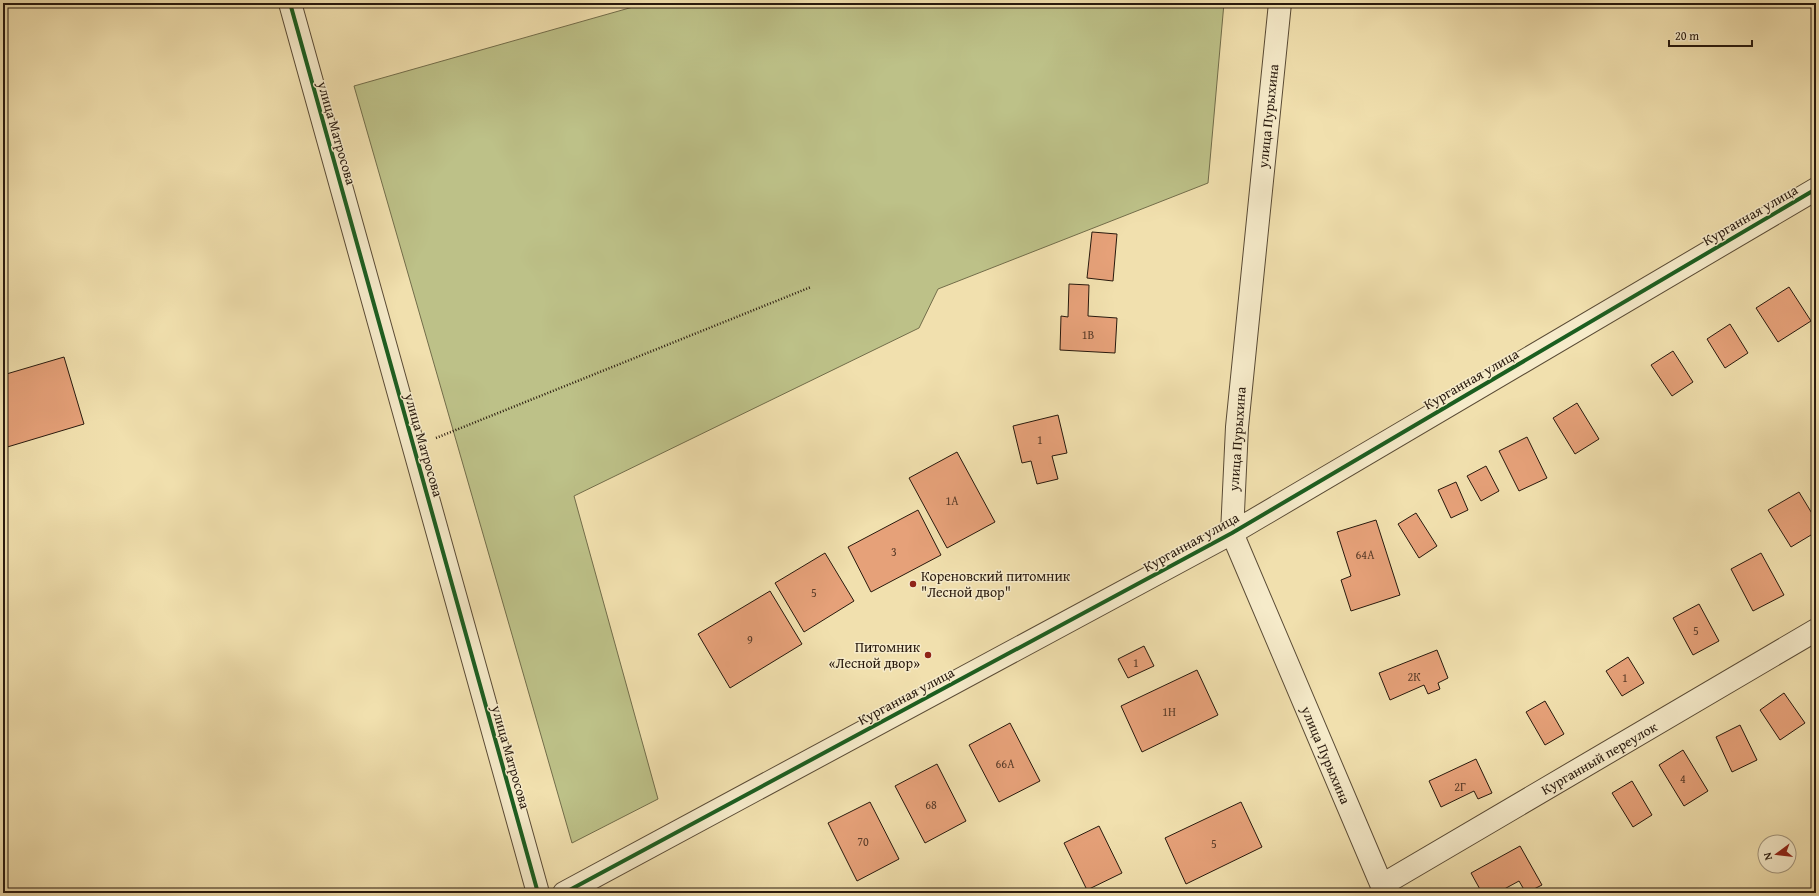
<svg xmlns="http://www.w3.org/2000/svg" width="1819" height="896" font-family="'Gentium Book Plus',serif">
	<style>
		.green { fill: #bdc188; stroke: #726d4a }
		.building { fill: #e6a179; stroke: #28190d }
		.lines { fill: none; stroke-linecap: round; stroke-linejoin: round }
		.minor-casing { stroke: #5a4b35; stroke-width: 24 }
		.path { stroke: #28190d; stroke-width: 2.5; stroke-dasharray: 1 2; stroke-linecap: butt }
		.minor { stroke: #f6ebca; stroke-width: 22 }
		.cycleway-casing { stroke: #f6ebca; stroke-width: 6 }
		.cycleway { stroke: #1b5e20; stroke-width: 4 }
		.poi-dot { fill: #8f2418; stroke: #f6ebca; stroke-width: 1.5 }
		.labels { text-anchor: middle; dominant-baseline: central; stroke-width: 3; stroke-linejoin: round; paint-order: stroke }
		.number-label { font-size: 12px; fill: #583b28 }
		.street-label { font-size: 14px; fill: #28190d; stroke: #f6ebca }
		.poi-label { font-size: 14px; fill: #28190d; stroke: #f6ebca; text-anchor: start }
	</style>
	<rect width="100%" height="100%" fill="#f1e0ae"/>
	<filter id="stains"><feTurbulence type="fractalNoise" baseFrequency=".005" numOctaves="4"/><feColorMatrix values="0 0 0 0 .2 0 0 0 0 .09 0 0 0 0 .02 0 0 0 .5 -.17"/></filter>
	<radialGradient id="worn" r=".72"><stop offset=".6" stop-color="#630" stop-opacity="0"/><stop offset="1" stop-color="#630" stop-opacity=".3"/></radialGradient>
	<path class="green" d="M647,3H1224L1208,183L938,289L919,328L574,496L658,799L572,843L354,86Z"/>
	<path class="building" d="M1092,232L1117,234L1113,281L1087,278Z
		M1069,284L1089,285L1088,316L1117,318L1115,353L1060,350L1061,316L1068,317Z
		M1789,287L1811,321L1778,342L1756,308Z
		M1730,324L1748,353L1725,368L1707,339Z
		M1673,351L1693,382L1672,396L1651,365Z
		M64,357L84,424L4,448L3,375Z
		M1577,403L1599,439L1575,454L1553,418Z
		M1058,415L1067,453L1052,456L1058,479L1037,484L1031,461L1022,463L1013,426Z
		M1527,437L1547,478L1519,491L1499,451Z
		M957,452L995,522L947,548L909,478Z
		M1486,466L1499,491L1481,501L1467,476Z
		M1456,482L1468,510L1451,518L1438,490Z
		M1799,492L1816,520V532L1791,547L1768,510Z
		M918,510L941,555L871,592L848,547Z
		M1416,513L1437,546L1419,558L1398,524Z
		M1376,520L1400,595L1351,611L1341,580L1351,576L1337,532Z
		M825,553L854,601L804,632L775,583Z
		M1761,553L1784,595L1753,611L1731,569Z
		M770,591L802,644L730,688L698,634Z
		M1699,604L1719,641L1693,655L1673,618Z
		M1144,646L1154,666L1128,678L1118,659Z
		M1437,650L1448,678L1438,683L1440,689L1428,694L1424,685L1390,700L1379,673Z
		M1628,657L1644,683L1622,696L1606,671Z
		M1197,670L1218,715L1142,752L1121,706Z
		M1816,672V681L1812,674Z
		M1784,693L1805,723L1780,740L1760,710Z
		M1545,701L1564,734L1545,745L1526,712Z
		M1010,723L1040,781L999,802L969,745Z
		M1740,725L1757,760L1732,772L1716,737Z
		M1683,750L1708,791L1684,806L1659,765Z
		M1476,759L1492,793L1478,799L1474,791L1441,807L1429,781Z
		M937,764L966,821L925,843L895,786Z
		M1632,781L1652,815L1633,827L1612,793Z
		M870,802L899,859L857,881L828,823Z
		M1241,802L1262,847L1186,884L1165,838Z
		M1099,826L1122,873L1087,890L1064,843Z
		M1520,846L1542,885L1526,893L1519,881L1497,893H1482L1471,873Z"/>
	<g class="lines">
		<defs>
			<path id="minor" d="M290,3L538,893
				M1280,3L1237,427L1232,533L1385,893
				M1382,885L1816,630
				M564,893L1232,533L1816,189"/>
		</defs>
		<use href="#minor" class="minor-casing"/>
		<path class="path" d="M436,438L811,287"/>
		<use href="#minor" class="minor"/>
		<defs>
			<path id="cycleway" d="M290,3L538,893
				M564,893L1232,533L1816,189"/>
		</defs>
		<use href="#cycleway" class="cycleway-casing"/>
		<use href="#cycleway" class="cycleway"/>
	</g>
	<g class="poi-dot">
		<circle cx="913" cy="584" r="4"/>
		<circle cx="928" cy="655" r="4"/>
	</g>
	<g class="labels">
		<g class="number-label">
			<text x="1088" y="334">1В</text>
			<text x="1040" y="439">1</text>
			<text x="952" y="500">1А</text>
			<text x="894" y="551">3</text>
			<text x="1365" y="554">64А</text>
			<text x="814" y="592">5</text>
			<text x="1696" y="630">5</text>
			<text x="750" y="639">9</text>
			<text x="1136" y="662">1</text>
			<text x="1414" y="676">2К</text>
			<text x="1625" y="677">1</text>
			<text x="1169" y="711">1Н</text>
			<text x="1005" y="763">66А</text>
			<text x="1683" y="778">4</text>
			<text x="1460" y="786">2Г</text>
			<text x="931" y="804">68</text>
			<text x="863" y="841">70</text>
			<text x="1214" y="843">5</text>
		</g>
		<g class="street-label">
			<text transform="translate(1268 116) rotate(-84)">улица Пурыхина</text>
			<text transform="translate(337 133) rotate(74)">улица Матросова</text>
			<text transform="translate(1750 215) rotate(-30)">Курганная улица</text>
			<text transform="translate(1471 379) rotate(-30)">Курганная улица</text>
			<text transform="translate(1237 439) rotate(-86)">улица Пурыхина</text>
			<text transform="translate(424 445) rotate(74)">улица Матросова</text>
			<text transform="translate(1191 542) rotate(-29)">Курганная улица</text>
			<text transform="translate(906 696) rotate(-28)">Курганная улица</text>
			<text transform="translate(1326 755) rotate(67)">улица Пурыхина</text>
			<text transform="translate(511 757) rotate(74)">улица Матросова</text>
			<text transform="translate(1599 758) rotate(-30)">Курганный переулок</text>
		</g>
		<g class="poi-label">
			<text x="921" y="576">Кореновский питомник<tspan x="921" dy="16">"Лесной двор"</tspan></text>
			<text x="920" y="647" text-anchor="end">Питомник<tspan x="920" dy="16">«Лесной двор»</tspan></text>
		</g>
	</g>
	<rect width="1819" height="896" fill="none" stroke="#f1e0ae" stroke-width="16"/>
	<rect x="4" y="4" width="1811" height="888" fill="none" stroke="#28190d" stroke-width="2"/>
	<rect x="8" y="8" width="1803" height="880" fill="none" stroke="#28190d"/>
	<g transform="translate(1777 854) rotate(255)"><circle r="19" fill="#f6ebca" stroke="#a4977e"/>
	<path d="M0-3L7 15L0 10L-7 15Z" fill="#8f2418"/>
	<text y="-6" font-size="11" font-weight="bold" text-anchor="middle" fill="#28190d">N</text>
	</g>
	<path d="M1669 40v6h83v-6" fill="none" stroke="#28190d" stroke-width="2"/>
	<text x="1675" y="40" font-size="12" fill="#28190d" stroke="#f6ebca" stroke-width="3" paint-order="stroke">20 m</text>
	<rect width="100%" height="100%" filter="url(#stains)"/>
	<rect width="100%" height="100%" fill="url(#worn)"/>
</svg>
